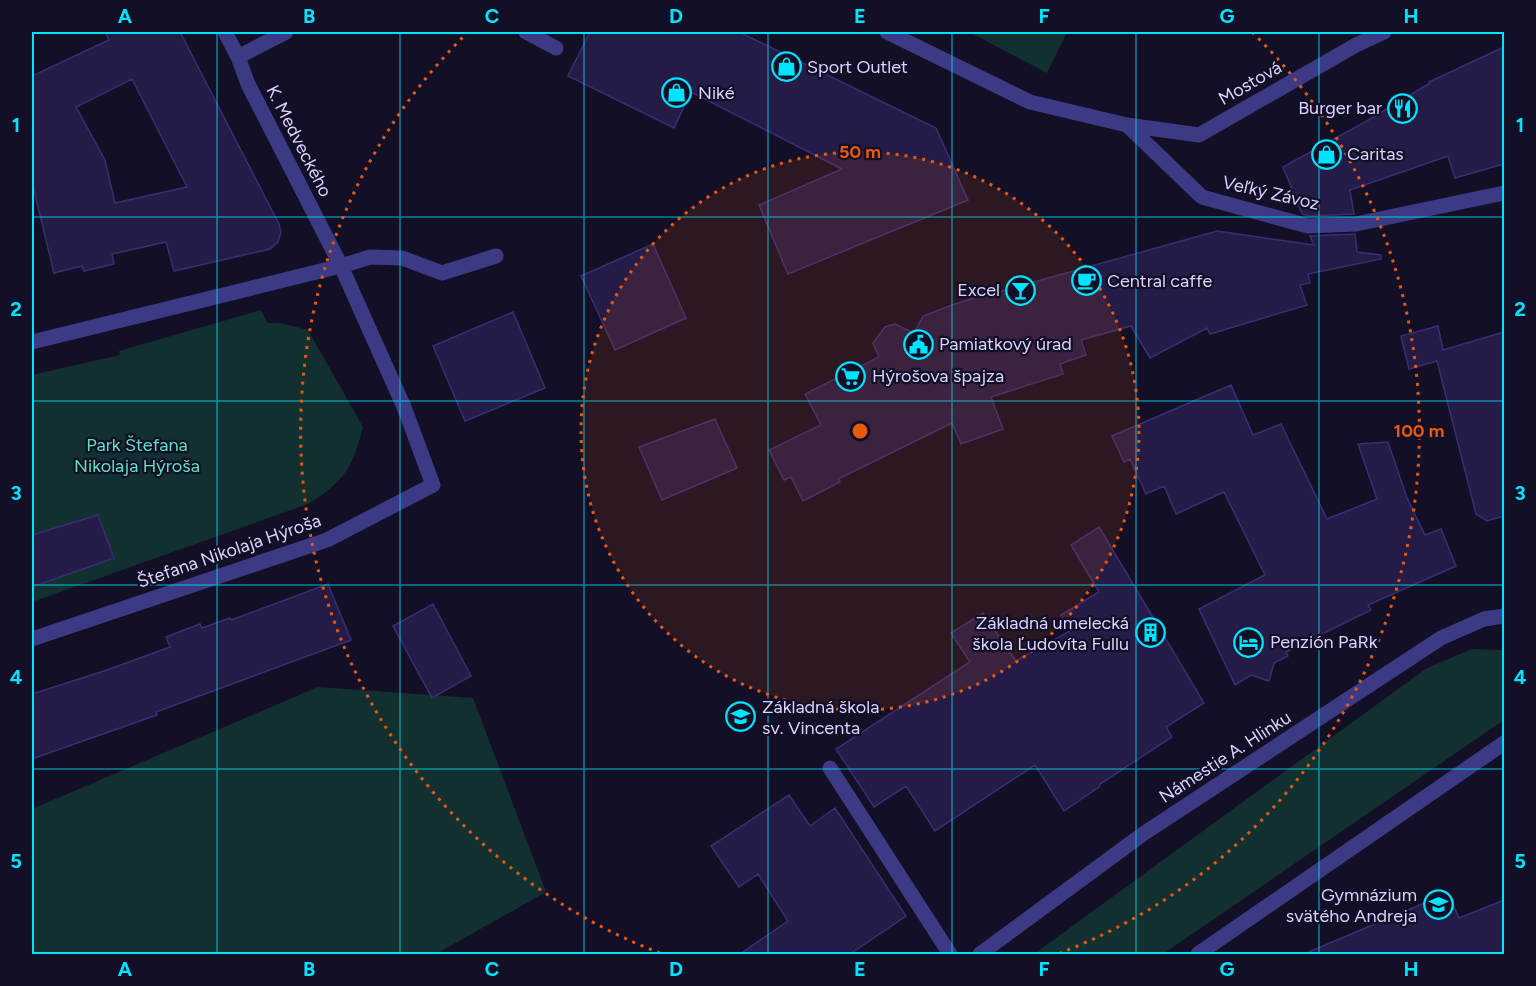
<svg xmlns="http://www.w3.org/2000/svg" width="1536" height="986" font-family="Figtree,sans-serif">
	<style>
		.green { fill: #12302f }
		.building { fill: #241b47; stroke: #3b2d73; stroke-width: 1.5; fill-rule: evenodd }
		.lines { fill: none; stroke-linecap: round; stroke-linejoin: round }
		.minor { stroke: #3d3a85; stroke-width: 15 }
		.grid { fill: none; stroke: #00e5ff; stroke-width: 1.5; stroke-opacity: 0.55 }
		.ring { fill: none; stroke: #e8590c; stroke-width: 3; stroke-dasharray: 3 6 }
		.labels { text-anchor: middle; dominant-baseline: central; stroke-width: 4.5; stroke-linejoin: round; paint-order: stroke }
		.poi-label { font-size: 18px; fill: #d9d4ff; stroke: #130f26; text-anchor: start }
		.street-label { font-size: 18px; fill: #d9d4ff; stroke: #130f26 }
		.park-label { font-size: 18px; fill: #5fe0c0; stroke: #130f26 }
		.centre { fill: #e8590c; stroke: #130f26; stroke-width: 3 }
		.ring-label { font-size: 18px; text-anchor: middle; font-weight: bold; fill: #e8590c; stroke: #130f26; stroke-width: 4.5; stroke-linejoin: round; paint-order: stroke }
		.neatline { fill: none; stroke: #00e5ff; stroke-width: 2 }
		.grid-label { font-size: 20px; text-anchor: middle; font-weight: bold; fill: #00e5ff }
	</style>
	<rect width="100%" height="100%" fill="#130f26"/>
	<path class="green" d="M969,32H1067L1047,73Z
		M261,310L267,323H280L308,330L363,427C353,467 344,482 308,504L32,602V375L120,355L119,351Z
		M1472,649L1501,650L1504,653V720L1163,954H1034L1427,668Z
		M318,687L473,698L546,892L436,954H32V809Z"/>
	<path class="building" d="M105,32H180L279,224L281,232L278,242L270,249L174,271L166,242L112,254L114,264L84,271L82,266L54,273L32,182V76L109,40ZM132,79L187,187L115,203L105,160L76,107Z
		M590,32H739L936,128L968,200L788,274L759,205L842,169L691,92L674,128L568,76Z
		M1504,47V164L1455,178L1448,156L1350,190L1354,214L1309,216L1302,214L1283,167L1365,122L1430,83L1429,82Z
		M1217,231L1314,245L1310,236L1355,234L1357,252L1381,255V259L1308,274L1310,283L1300,285L1307,305L1210,334L1207,328L1150,358L1131,326L1081,340L1086,355L1060,364L1063,374L991,397L1003,429L961,444L952,423L838,479L840,482L803,501L791,477L784,480L769,450L821,425L805,394L879,357L873,343L885,327L895,324L914,333L923,316L952,305L983,295L1002,291Z
		M653,244L686,318L615,350L581,276Z
		M513,312L545,388L465,421L433,346Z
		M1438,326L1443,350L1504,332V516L1487,521L1476,514L1437,361L1409,369L1401,336Z
		M1231,385L1253,435L1281,424L1327,519L1377,499L1358,444L1388,442L1407,498L1425,535L1441,529L1456,566L1368,605L1371,610L1286,652L1288,656L1274,663L1269,681L1251,675L1235,685L1199,609L1265,575L1224,492L1176,514L1164,486L1146,494L1130,459L1124,462L1112,436Z
		M715,419L737,468L662,500L639,447Z
		M98,515L114,558L32,587V535Z
		M1099,527L1204,703L1166,727L1172,737L1100,784L1099,787L1064,811L1035,765L935,831L906,786L874,807L836,749L970,662L951,633L983,613L1016,661L1070,631L1061,615L1099,592L1071,545Z
		M328,584L351,640L156,712L157,715L32,759V694L107,670L170,647L166,637L200,624L202,628L230,618L231,620Z
		M433,604L471,676L432,698L393,626Z
		M789,795L810,826L835,808L906,916L850,954H740L788,921L758,874L739,887L711,846Z
		M1448,893L1459,918L1504,900V954H1304Z"/>
	<g class="lines">
		<path class="minor" d="M526,32L556,48
			M887,32L1030,102L1127,125L1199,135L1356,45L1384,32
			M238,57L286,32
			M1127,125L1202,197L1308,226L1356,224L1504,193
			M32,342L341,266L370,257L402,258L442,273L496,256
			M32,639L327,540L433,485L404,407L341,266L248,84L238,57L225,32
			M830,768L950,954
			M980,954L1143,834L1441,638L1484,619L1504,616
			M1198,954L1504,743"/>
	</g>
	<path class="grid" d="M217,32V954M400,32V954M584,32V954M768,32V954M952,32V954M1136,32V954M1319,32V954M32,217H1504M32,401H1504M32,585H1504M32,769H1504"/>
	<circle cx="860" cy="431" r="279" fill="#e8590c" fill-opacity=".12"/>
	<g class="ring">
		<circle cx="860" cy="431" r="279"/>
		<path d="M660 953A559 559 0 0 1 468 32M1252 32A559 559 0 0 1 1060 953"/>
	</g>
	<defs>
		<symbol id="shop-ring" viewBox="-11 -11 22 22"><circle r="9.5" fill="#130f26" stroke="#00e5ff" stroke-width="1.5"/><path d="M-5-2.5h2.3a2.7 3.5 0 0 1 5.4 0H5L5.5 6h-11ZM-1.5-2.5h3a1.5 2.3 0 0 0-3 0Z" fill="#00e5ff"/></symbol>
		<symbol id="restaurant-ring" viewBox="-11 -11 22 22"><circle r="9.5" fill="#130f26" stroke="#00e5ff" stroke-width="1.5"/><path d="M-5-6h1v4h1v-4h1v4h1v-4h1v5L-1.5 .5V6h-2V.5L-5-1ZM5-6V6H3V1.5H1.5Q1.5-4 5-6Z" fill="#00e5ff"/></symbol>
		<symbol id="cafe-ring" viewBox="-11 -11 22 22"><circle r="9.5" fill="#130f26" stroke="#00e5ff" stroke-width="1.5"/><path d="M-5.5-4.5H6V0H3Q3 3.5 0 3.5H-2.5Q-5.5 3.5-5.5 0ZM3-3.2v2h1.7v-2ZM-6 4.5H4V6H-6Z" fill="#00e5ff"/></symbol>
		<symbol id="bar-ring" viewBox="-11 -11 22 22"><circle r="9.5" fill="#130f26" stroke="#00e5ff" stroke-width="1.5"/><path d="M-6-5H6L.8 .8V4.5H3.5V6h-7V4.5H-.8V.8Z" fill="#00e5ff"/></symbol>
		<symbol id="civic-ring" viewBox="-11 -11 22 22"><circle r="9.5" fill="#130f26" stroke="#00e5ff" stroke-width="1.5"/><path d="M-.6-6.5H3V-4.5H.6V-3L4-1V1h2V6H-6V1h2V-1L-.6-3ZM-1.2 2.5V6h2.4V2.5Z" fill="#00e5ff"/></symbol>
		<symbol id="supermarket-ring" viewBox="-11 -11 22 22"><circle r="9.5" fill="#130f26" stroke="#00e5ff" stroke-width="1.5"/><path d="M-6-5.5h2.5l.6 2H6L4.5 2H-2.5L-4.4-4H-6ZM-1.5 3.2a1.3 1.3 0 1 0 .1 0ZM3 3.2a1.3 1.3 0 1 0 .1 0Z" fill="#00e5ff"/></symbol>
		<symbol id="building-ring" viewBox="-11 -11 22 22"><circle r="9.5" fill="#130f26" stroke="#00e5ff" stroke-width="1.5"/><path d="M-4-6H4V6H1V3H-1V6H-4ZM-2.5-4.3h1.7v1.8h-1.7ZM.8-4.3h1.7v1.8H.8ZM-2.5-1h1.7V.8h-1.7ZM.8-1h1.7V.8H.8Z" fill="#00e5ff"/></symbol>
		<symbol id="hotel-ring" viewBox="-11 -11 22 22"><circle r="9.5" fill="#130f26" stroke="#00e5ff" stroke-width="1.5"/><path d="M-6-4.5h1.5V1H6V5H4.5V3h-9V5H-6ZM-4 0a1.8 1.8 0 1 1 3.6 0ZM.5 0V-2.5h3Q6-2.5 6 0Z" fill="#00e5ff"/></symbol>
		<symbol id="school-ring" viewBox="-11 -11 22 22"><circle r="9.5" fill="#130f26" stroke="#00e5ff" stroke-width="1.5"/><path d="M0-5L7-2L0 1L-7-2ZM-4 1L0 2.5L4 1V4Q0 6-4 4Z" fill="#00e5ff"/></symbol>
	</defs>
	<g fill-rule="evenodd">
		<use href="#shop-ring" x="770" y="50" width="33" height="33"/>
		<use href="#shop-ring" x="660" y="76" width="33" height="33"/>
		<use href="#restaurant-ring" x="1386" y="92" width="33" height="33"/>
		<use href="#shop-ring" x="1310" y="138" width="33" height="33"/>
		<use href="#cafe-ring" x="1070" y="264" width="33" height="33"/>
		<use href="#bar-ring" x="1004" y="274" width="33" height="33"/>
		<use href="#civic-ring" x="902" y="328" width="33" height="33"/>
		<use href="#supermarket-ring" x="834" y="360" width="33" height="33"/>
		<use href="#building-ring" x="1134" y="616" width="33" height="33"/>
		<use href="#hotel-ring" x="1232" y="626" width="33" height="33"/>
		<use href="#school-ring" x="724" y="700" width="33" height="33"/>
		<use href="#school-ring" x="1422" y="888" width="33" height="33"/>
	</g>
	<g class="labels">
		<g class="poi-label">
			<text x="807" y="67">Sport Outlet</text>
			<text x="698" y="93">Niké</text>
			<text x="1382" y="108" text-anchor="end">Burger bar</text>
			<text x="1347" y="154">Caritas</text>
			<text x="1107" y="281">Central caffe</text>
			<text x="1000" y="290" text-anchor="end">Excel</text>
			<text x="939" y="344">Pamiatkový úrad</text>
			<text x="872" y="376">Hýrošova špajza</text>
			<text x="1129" y="623" text-anchor="end">Základná umelecká<tspan x="1129" dy="21">škola Ľudovíta Fullu</tspan></text>
			<text x="1270" y="642">Penzión PaRk</text>
			<text x="762" y="707">Základná škola<tspan x="762" dy="21">sv. Vincenta</tspan></text>
			<text x="1417" y="895" text-anchor="end">Gymnázium<tspan x="1417" dy="21">svätého Andreja</tspan></text>
		</g>
		<g class="street-label">
			<text transform="translate(1250 83) rotate(-30)">Mostová</text>
			<text transform="translate(299 141) rotate(63)">K. Medveckého</text>
			<text transform="translate(1271 193) rotate(13)">Veľký Závoz</text>
			<text transform="translate(229 551) rotate(-19)">Štefana Nikolaja Hýroša</text>
			<text transform="translate(1225 757) rotate(-33)">Námestie A. Hlinku</text>
		</g>
		<g class="park-label">
			<text x="137" y="445">Park Štefana<tspan x="137" dy="21">Nikolaja Hýroša</tspan></text>
		</g>
	</g>
	<circle cx="860" cy="431" r="9" class="centre"/>
	<g class="ring-label">
		<text x="860" y="158">50 m</text>
		<text x="1419" y="437">100 m</text>
	</g>
	<rect width="1536" height="986" fill="none" stroke="#130f26" stroke-width="66"/>
	<rect x="33" y="33" width="1470" height="920" class="neatline"/>
	<g class="grid-label">
		<text x="125" y="23">A</text>
		<text x="309" y="23">B</text>
		<text x="492" y="23">C</text>
		<text x="676" y="23">D</text>
		<text x="860" y="23">E</text>
		<text x="1044" y="23">F</text>
		<text x="1227" y="23">G</text>
		<text x="1411" y="23">H</text>
		<text x="16" y="132">1</text>
		<text x="1520" y="132">1</text>
		<text x="16" y="316">2</text>
		<text x="1520" y="316">2</text>
		<text x="16" y="500">3</text>
		<text x="1520" y="500">3</text>
		<text x="16" y="684">4</text>
		<text x="1520" y="684">4</text>
		<text x="16" y="868">5</text>
		<text x="1520" y="868">5</text>
		<text x="125" y="976">A</text>
		<text x="309" y="976">B</text>
		<text x="492" y="976">C</text>
		<text x="676" y="976">D</text>
		<text x="860" y="976">E</text>
		<text x="1044" y="976">F</text>
		<text x="1227" y="976">G</text>
		<text x="1411" y="976">H</text>
	</g>
</svg>
